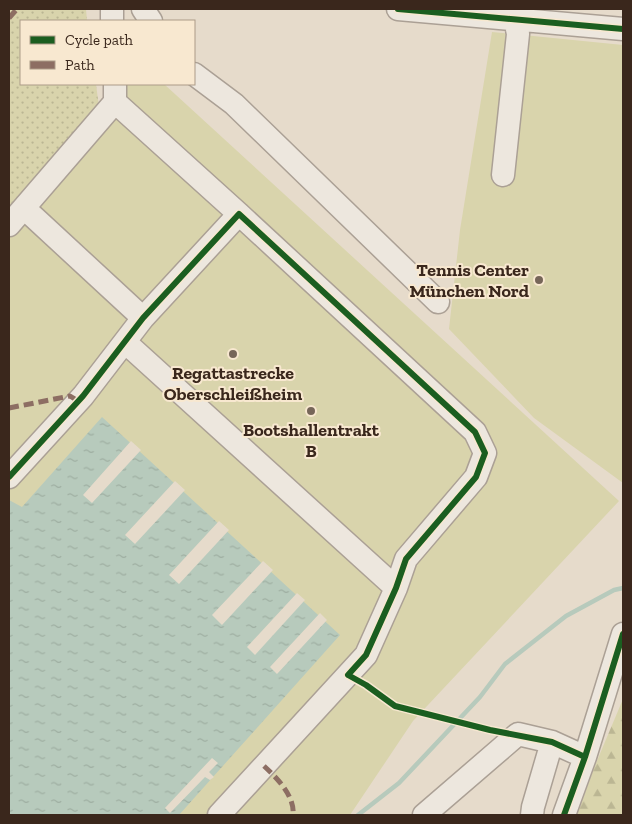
<svg xmlns="http://www.w3.org/2000/svg" width="632" height="824" font-family="'Zilla Slab',serif">
	<style>
		.grass { fill: url(#grass-dots) }
		.forest { fill: url(#forest-firs) }
		.pitch { fill: #d9d4ac }
		.water { fill: url(#water-ripples) }
		.pier { fill: #e6dbcb }
		.lines { fill: none; stroke-linecap: round; stroke-linejoin: round }
		.stream { stroke: #b7cabc; stroke-width: 4.5 }
		.minor-casing { stroke: #aba095; stroke-width: 25 }
		.minor { stroke: #ede7de; stroke-width: 22 }
		.quiet { stroke: #8d6e63; stroke-width: 5; stroke-dasharray: 10 5; stroke-linecap: butt }
		.cycleway-casing { stroke: #f8e8d0; stroke-width: 9 }
		.cycleway { stroke: #1b5e20; stroke-width: 6 }
		.poi-dot { fill: #766659; stroke: #f8e8d0; stroke-width: 2 }
		.labels { text-anchor: middle; dominant-baseline: central; stroke-width: 4; stroke-linejoin: round; paint-order: stroke }
		.poi-label { font-size: 18px; font-weight: bold; fill: #3a271c; stroke: #f8e8d0 }
	</style>
	<defs>
		<pattern id="grass-dots" width="8" height="8" patternUnits="userSpaceOnUse" patternTransform="scale(1.25)"><rect width="8" height="8" fill="#d9d4ac"/><path d="M2 2h.1M6 6h.1" fill="none" stroke="#bbb693" stroke-width="1.8" stroke-linecap="round"/></pattern>
		<pattern id="forest-firs" width="22" height="20" patternUnits="userSpaceOnUse" patternTransform="scale(1.25)"><rect width="22" height="20" fill="#d9d4ac"/><path d="M5 1l3.5 6h-7zM16 11l3.5 6h-7z" fill="#bbb693"/></pattern>
		<pattern id="water-ripples" width="26" height="14" patternUnits="userSpaceOnUse" patternTransform="scale(1.25)"><rect width="26" height="14" fill="#b7cabc"/><path d="M2 4q2-2 4 0t4 0M15 11q2-2 4 0t4 0" fill="none" stroke="#9eaea1"/></pattern>
	</defs>
	<rect width="100%" height="100%" fill="#e6dbcb"/>
	<path class="grass" d="M9,9H86L87,21H21V84H96L102,130L9,253Z"/>
	<path class="forest" d="M623,699V815H577L594,768Z"/>
	<path class="pitch" d="M492,32L623,45V483L534,418L449,329L460,230Z
		M120,84H164L619,501L413,721L350,815H9V206Z"/>
	<path class="water" d="M102,417L340,635L179,815H9V500L22,507Z"/>
	<path class="pier" d="M131,441L141,450L92,503L83,495Z
		M175,481L185,490L135,544L125,535Z
		M219,521L229,530L179,584L169,575Z
		M263,561L273,570L222,625L212,615Z
		M297,593L305,600L255,655L247,647Z
		M320,613L327,620L277,674L270,667Z
		M212,758L218,763L209,772L214,777L210,780L205,777L170,813L165,808Z"/>
	<g class="lines">
		<path class="stream" d="M358,815L399,783L480,697L505,664L566,616L614,590L623,588"/>
		<defs>
			<path id="minor" d="M112,9V21
				M143,9L151,21
				M398,9L623,29
				M194,74L234,104L438,302
				M115,84V102L239,214L475,432L485,453L476,477L406,559L396,588L366,655L219,815
				M503,175L518,34L515,19
				M24,208L143,318
				M9,225L115,102
				M125,342L396,588
				M9,477L83,396L143,318L239,214
				M424,815L518,734L552,742L585,757
				M532,815L533,807L552,742
				M564,815L585,757L623,634"/>
		</defs>
		<use href="#minor" class="minor-casing"/>
		<use href="#minor" class="minor"/>
		<path class="quiet" d="M9,18L17,9
			M9,408L70,396L78,401
			M264,766C277,778 295,796 293,815"/>
		<defs>
			<path id="cycleway" d="M398,9L623,29
				M9,477L83,396L143,318L239,214L475,432L485,453L476,477L406,559L396,588L366,655L348,675L366,685L395,706L490,730L552,742L585,757
				M564,815L585,757L623,634"/>
		</defs>
		<use href="#cycleway" class="cycleway-casing"/>
		<use href="#cycleway" class="cycleway"/>
	</g>
	<g class="poi-dot">
		<circle cx="539" cy="280" r="5"/>
		<circle cx="233" cy="354" r="5"/>
		<circle cx="311" cy="411" r="5"/>
	</g>
	<g class="labels">
		<g class="poi-label">
			<text x="529" y="270" text-anchor="end">Tennis Center<tspan x="529" dy="21">München Nord</tspan></text>
			<text x="233" y="373">Regattastrecke<tspan x="233" dy="21">Oberschleißheim</tspan></text>
			<text x="311" y="430">Bootshallentrakt<tspan x="311" dy="21">B</tspan></text>
		</g>
	</g>
	<rect width="632" height="824" fill="none" stroke="#3a271c" stroke-width="20"/>
	<rect x="20" y="20" width="175" height="65" fill="#f8e8d0" stroke="#ac9b88"/>
	<rect x="30" y="36" width="25" height="8" fill="#1b5e20" stroke="#ac9b88"/>
	<text x="65" y="45" font-size="15" fill="#3a271c">Cycle path</text>
	<rect x="30" y="61" width="25" height="8" fill="#8d6e63" stroke="#ac9b88"/>
	<text x="65" y="70" font-size="15" fill="#3a271c">Path</text>
</svg>
